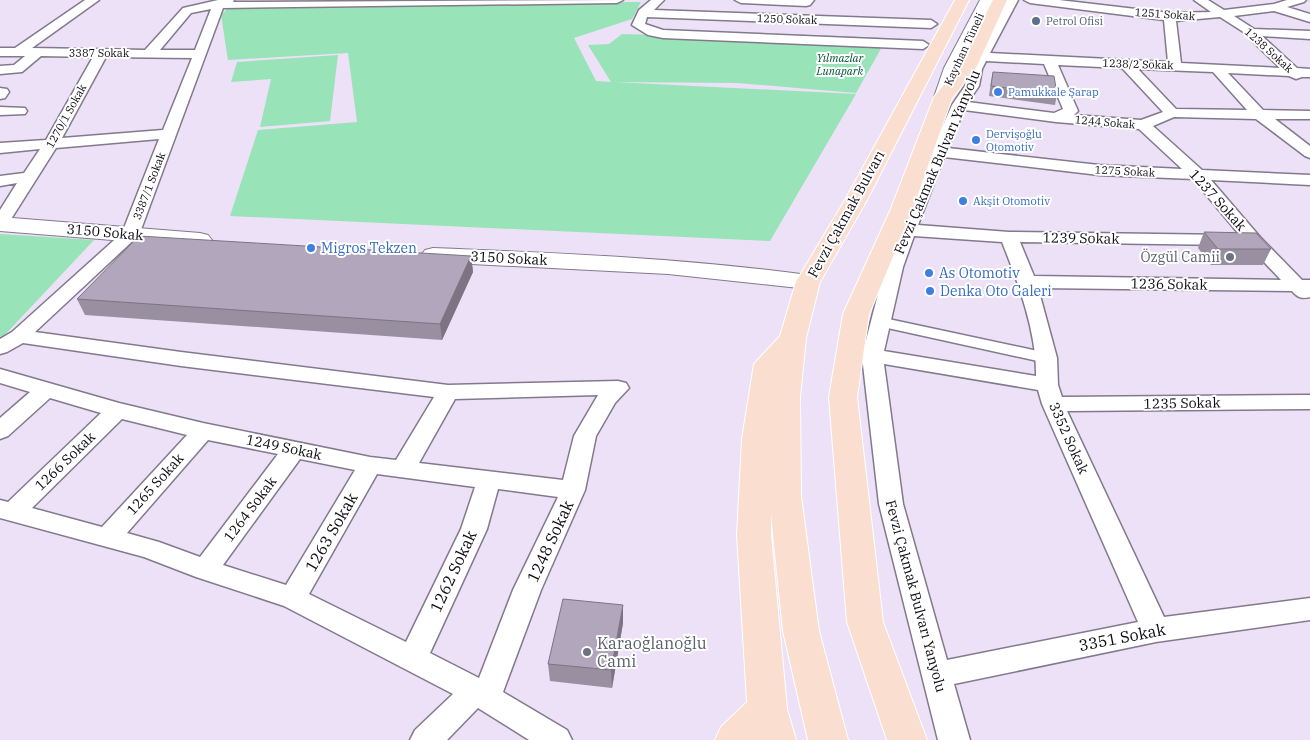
<svg xmlns="http://www.w3.org/2000/svg" width="1310" height="740" font-family="'IBM Plex Serif',serif">
	<style>
		.green { fill: #99e3b9 }
		.lines { fill: none; stroke-linecap: round; stroke-linejoin: round }
		.pedestrian-casing { stroke: #83798d; stroke-width: 3 }
		.minor-casing { stroke: #83798d; stroke-width: 3 }
		.secondary-casing { stroke: #83798d; stroke-width: 2 }
		.primary-casing { stroke: #fff; stroke-width: 2 }
		.pedestrian { fill: #fff; fill-rule: evenodd }
		.minor { fill: #fff; fill-rule: evenodd }
		.secondary { fill: #fff; fill-rule: evenodd }
		.primary { fill: #faded0; fill-rule: evenodd }
		.wall { fill: #988fa1 }
		.shaded-wall { fill: #7c7483 }
		.building { fill: #b1a6bb; stroke: #7c7483 }
		.service-dot { fill: #5c6f8a; stroke: #fff; stroke-width: 2 }
		.shop-dot { fill: #3f7fe0; stroke: #fff; stroke-width: 2 }
		.worship-dot { fill: #6b7280; stroke: #fff; stroke-width: 2 }
		.labels { text-anchor: middle; dominant-baseline: central; stroke-width: 4; stroke-linejoin: round; paint-order: stroke }
		.far-street-label { font-size: 11px; fill: #0e0a12; stroke: #fff }
		.far-service-label { font-size: 11px; fill: #4e5e75; stroke: #fff; text-anchor: start }
		.far-park-label { font-size: 11px; font-style: italic; fill: #005232; stroke: #fff }
		.far-shop-label { font-size: 11px; fill: #366cbe; stroke: #fff; text-anchor: start }
		.street-label { font-size: 14px; fill: #0e0a12; stroke: #fff }
		.shop-label { font-size: 14px; fill: #366cbe; stroke: #fff; text-anchor: start }
		.worship-label { font-size: 14px; fill: #5b616d; stroke: #fff; text-anchor: end }
		.near-street-label { font-size: 16px; fill: #0e0a12; stroke: #fff }
		.near-worship-label { font-size: 16px; fill: #5b616d; stroke: #fff; text-anchor: start }
	</style>
	<rect width="100%" height="100%" fill="#ece1f7"/>
	<path class="green" d="M641,2L632,19L574,38L596,81L611,82L588,45L609,44L622,34L761,38L785,34L887,38L856,93L737,83L614,82L856,94L770,241L230,216L258,130L357,122L348,53L228,60L221,15L227,9L380,7L388,3Z
		M338,55L330,121L260,127L271,79L231,82L237,62Z
		M0,234L94,240L0,340Z"/>
	<g class="lines">
		<defs>
			<path id="pedestrian" d="M879,317L1047,353L1053,354L1055,358L1053,362L1047,363L874,325L871,322L874,319Z"/>
			<path id="minor" d="M85,0H99L32,48L145,50L183,8L218,0H234L233,2L623,0L617,3L223,8L139,235L35,332L181,352L448,385L618,381L626,383L629,388L615,403L596,436L585,490L541,590L503,692L567,730L572,740H529L478,708L447,740H410L415,730L453,694L284,606L196,577L144,557L0,518V500L8,502L101,413L50,398L8,436L0,439V418L30,392L0,383V369L119,403L203,423L370,457L396,460L434,397L181,366L23,343L7,352L0,354V339L12,332L122,233L159,139L56,148L6,227L0,228V210L17,183L0,186V176L24,173L40,149L0,153V143L46,140L93,57L41,56L22,72L0,74V66L14,65L25,56H0V48H15ZM211,9L195,50H160L191,13ZM106,57L192,58L163,130L62,138ZM598,395L574,436L563,480L419,463L455,399ZM122,419L187,435L102,527L32,508ZM208,440L278,454L200,557L159,542L127,533ZM300,459L355,470L286,585L223,565ZM377,474L475,487L461,529L406,642L309,594ZM498,489L558,497L513,590L479,678L430,653L487,529Z
				M651,0H664L654,10L931,20L937,24L931,28L647,17L645,24L663,30L923,41L929,45L923,49L663,38L648,35L632,25L639,10Z
				M735,0H814L810,5L806,6L741,3Z
				M1006,0H1018L990,53L1168,62L1164,20L1030,3L1024,0H1059L1170,13L1211,12L1194,0H1208L1224,10L1274,4L1287,0H1306L1304,2L1287,7L1310,14V22L1274,11L1234,16L1254,29L1310,31V39L1262,36L1297,68L1310,69V77H1302L1296,79L1289,76L1228,73L1263,110L1310,111V119H1275L1310,146V158L1305,156L1256,119L1174,117L1153,126L1202,170L1310,175V185L1211,180L1260,237L1302,280H1310V297C1302,299 1298,298 1292,291L1038,288L1057,358L1058,385L1062,397L1310,395V409L1067,411L1164,617L1310,598V620L1156,642L954,684L970,740H938L879,504L862,356L885,267L909,203L952,105L965,86L968,69ZM1220,17L1242,31L1280,68L1181,63L1176,21ZM986,61L1044,64L1063,109L1054,113L968,102L979,86L982,69ZM1058,65L1122,68L1163,112L1141,120L1074,115L1078,111ZM1138,69L1213,72L1247,110L1176,109ZM964,110L1056,122L1139,129L1182,169L1099,165L948,148ZM944,157L1099,175L1193,179L1248,245L1281,280L1034,276L1020,242L1229,245L1235,244L1238,240L1235,236L1229,235L1009,232L918,225ZM914,236L1002,242C1018,282 1037,333 1036,376L884,351L903,267ZM884,364L1038,390L1042,404L1138,622L947,660L903,504Z
				M0,88L7,89L9,92L5,98L0,99Z
				M0,107L25,108L27,111L25,114L0,115Z"/>
			<path id="secondary" d="M980,0H994L962,68L952,97L949,101L943,102L937,101L934,97L944,68Z
				M0,217L200,233L208,235L212,240L208,245L200,247L0,231Z
				M433,248C558,253 683,258 808,275L817,277L820,282L817,287L808,289L668,274L433,262L425,260L421,255L425,250Z"/>
			<path id="primary" d="M955,0H969L867,200L820,282L806,338L800,397L801,496L819,631L848,740H808L783,631L771,514V535L787,709L796,740H715L721,727L747,702L737,535L742,439L754,364L780,336L796,282L845,200Z
				M993,0H1007L976,68L952,98L912,211L869,314L857,397L883,622L927,740H887L847,622L829,397L843,314L890,211L934,97L959,66Z"/>
		</defs>
		<use href="#pedestrian" class="pedestrian-casing"/>
		<use href="#minor" class="minor-casing"/>
		<use href="#secondary" class="secondary-casing"/>
		<use href="#primary" class="primary-casing"/>
		<use href="#pedestrian" class="pedestrian"/>
		<use href="#minor" class="minor"/>
		<use href="#secondary" class="secondary"/>
		<use href="#primary" class="primary"/>
	</g>
	<path class="wall" d="M993,72L1057,94L1055,105L989,96L991,82Z
		M1204,232L1271,249L1263,265H1211L1198,248Z
		M471,256L473,272L442,340L85,315L77,299Z
		M623,605V623L612,688L550,681L548,664Z"/>
	<path class="shaded-wall" d="M471,256L473,272L442,340L440,324Z
		M623,605V623L612,688L611,670Z"/>
	<path class="building" d="M993,72L1054,76L1057,94L991,86Z
		M1204,232L1256,233L1271,249H1218Z
		M139,236L471,256L440,324L77,299Z
		M563,599L623,605L611,670L548,664Z"/>
	<circle class="service-dot" cx="1036" cy="21" r="5"/>
	<g class="shop-dot">
		<circle cx="998" cy="92" r="5"/>
		<circle cx="976" cy="140" r="5"/>
		<circle cx="963" cy="201" r="5"/>
		<circle cx="311" cy="248" r="5"/>
		<circle cx="929" cy="273" r="5"/>
		<circle cx="930" cy="291" r="5"/>
	</g>
	<g class="worship-dot">
		<circle cx="1230" cy="257" r="5"/>
		<circle cx="587" cy="652" r="5"/>
	</g>
	<g class="labels">
		<g class="far-street-label">
			<text transform="translate(1165 14) rotate(4)">1251 Sokak</text>
			<text transform="translate(787 19) rotate(2)">1250 Sokak</text>
			<text transform="translate(964 49) rotate(-65)">Kayıhan Tüneli</text>
			<text transform="translate(1269 50) rotate(42)">1238 Sokak</text>
			<text x="99" y="53">3387 Sokak</text>
			<text transform="translate(1138 64) rotate(2)">1238/2 Sokak</text>
			<text transform="translate(66 116) rotate(-61)">1270/1 Sokak</text>
			<text transform="translate(1105 122) rotate(5)">1244 Sokak</text>
			<text transform="translate(1125 171) rotate(3)">1275 Sokak</text>
			<text transform="translate(149 186) rotate(-69)">3387/1 Sokak</text>
		</g>
		<g class="far-service-label">
			<text x="1046" y="21">Petrol Ofisi</text>
		</g>
		<g class="far-park-label">
			<text x="840" y="58">Yılmazlar<tspan x="840" dy="13">Lunapark</tspan></text>
		</g>
		<g class="far-shop-label">
			<text x="1008" y="92">Pamukkale Şarap</text>
			<text x="986" y="134">Dervişoğlu<tspan x="986" dy="13">Otomotiv</tspan></text>
			<text x="973" y="201">Akşit Otomotiv</text>
		</g>
		<g class="street-label">
			<text transform="translate(937 162) rotate(-67)">Fevzi Çakmak Bulvarı Yanyolu</text>
			<text transform="translate(1218 200) rotate(48)">1237 Sokak</text>
			<text transform="translate(846 214) rotate(-61)">Fevzi Çakmak Bulvarı</text>
			<text transform="translate(105 232) rotate(5)">3150 Sokak</text>
			<text transform="translate(1081 238) rotate(1)">1239 Sokak</text>
			<text transform="translate(509 258) rotate(3)">3150 Sokak</text>
			<text transform="translate(1169 284) rotate(1)">1236 Sokak</text>
			<text transform="translate(1182 403) rotate(-1)">1235 Sokak</text>
			<text transform="translate(1069 438) rotate(66)">3352 Sokak</text>
			<text transform="translate(284 447) rotate(12)">1249 Sokak</text>
			<text transform="translate(65 461) rotate(-44)">1266 Sokak</text>
			<text transform="translate(155 484) rotate(-48)">1265 Sokak</text>
			<text transform="translate(250 509) rotate(-53)">1264 Sokak</text>
			<text transform="translate(916 596) rotate(75)">Fevzi Çakmak Bulvarı Yanyolu</text>
		</g>
		<g class="shop-label">
			<text x="321" y="248">Migros Tekzen</text>
			<text x="939" y="273">As Otomotiv</text>
			<text x="940" y="291">Denka Oto Galeri</text>
		</g>
		<g class="worship-label">
			<text x="1220" y="257">Özgül Camii</text>
		</g>
		<g class="near-street-label">
			<text transform="translate(331 532) rotate(-60)">1263 Sokak</text>
			<text transform="translate(550 541) rotate(-65)">1248 Sokak</text>
			<text transform="translate(453 571) rotate(-65)">1262 Sokak</text>
			<text transform="translate(1122 637) rotate(-11)">3351 Sokak</text>
		</g>
		<g class="near-worship-label">
			<text x="597" y="643">Karaoğlanoğlu<tspan x="597" dy="18">Cami</tspan></text>
		</g>
	</g>
</svg>
